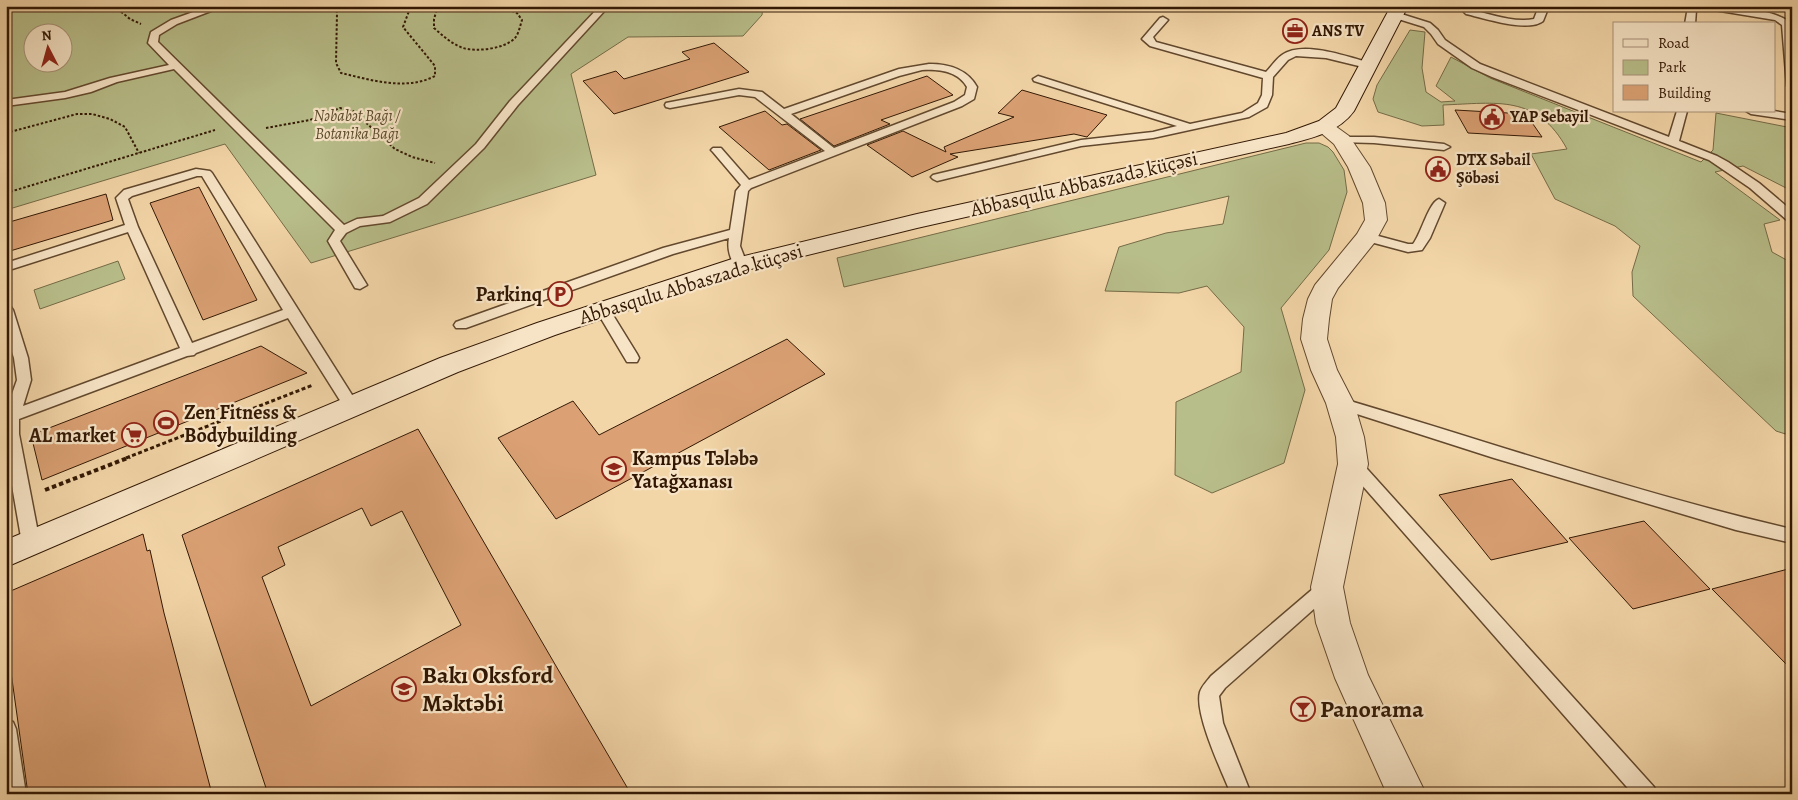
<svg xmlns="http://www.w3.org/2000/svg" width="1798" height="800" font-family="Alegreya,serif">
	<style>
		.green { fill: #b8be8a; stroke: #756b47; fill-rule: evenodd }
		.building { fill: #dba174; stroke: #321804; fill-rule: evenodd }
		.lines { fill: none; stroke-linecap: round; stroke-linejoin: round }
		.lane-casing { stroke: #62482d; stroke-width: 3 }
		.street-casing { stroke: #62482d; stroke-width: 2 }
		.secondary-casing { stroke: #321804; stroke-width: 2 }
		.path-far2 { stroke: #321804; stroke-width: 2; stroke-dasharray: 2.5 2; stroke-linecap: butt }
		.path-far1 { stroke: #321804; stroke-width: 3; stroke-dasharray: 4 2.5; stroke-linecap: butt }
		.path { stroke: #321804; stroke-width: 4; stroke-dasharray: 4.5 3; stroke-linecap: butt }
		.lane { fill: #f7e4c6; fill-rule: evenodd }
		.street { fill: #f7e4c6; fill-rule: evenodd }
		.secondary { fill: #f7e4c6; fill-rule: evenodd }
		.labels { text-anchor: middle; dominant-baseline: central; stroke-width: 4.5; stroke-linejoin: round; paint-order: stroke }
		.far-poi-label { font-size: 16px; font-weight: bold; fill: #321804; stroke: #f7e4c6; text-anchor: start }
		.far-park-label { font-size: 16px; font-style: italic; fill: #5a4a2c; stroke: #f7e4c6 }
		.street-label { font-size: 20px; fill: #321804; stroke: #f7e4c6 }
		.poi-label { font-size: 20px; font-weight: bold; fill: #321804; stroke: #f7e4c6; text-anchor: end }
		.near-poi-label { font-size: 24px; font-weight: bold; fill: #321804; stroke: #f7e4c6; text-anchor: start }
	</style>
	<rect width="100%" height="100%" fill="#f3d6a8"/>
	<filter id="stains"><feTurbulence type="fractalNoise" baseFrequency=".004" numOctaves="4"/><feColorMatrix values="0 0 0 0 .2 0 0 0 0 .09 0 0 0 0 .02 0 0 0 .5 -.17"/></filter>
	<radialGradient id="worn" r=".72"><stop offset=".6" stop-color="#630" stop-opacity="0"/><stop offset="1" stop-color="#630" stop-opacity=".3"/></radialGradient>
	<path class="green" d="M6,6H763L762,15L743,36L628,37L571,74L596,175L311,263L225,144L6,210ZM32,32H62V62H32Z
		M1410,30L1425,32L1422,68L1426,92L1441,102L1455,101L1436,86L1451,57L1490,78L1701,162L1713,150L1716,113L1792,128V191L1743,166L1715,172L1780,220L1764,224L1772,252L1792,263V436L1776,431L1633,296L1632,272L1640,246L1615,226L1555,199L1531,154L1567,149C1537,94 1497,103 1443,105L1444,125L1422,126L1378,112L1373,99L1377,85Z
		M1306,143H1319L1328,147L1333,152L1344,170L1347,192L1329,250L1281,308L1305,390L1284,463L1212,493L1175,475L1176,402L1241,372L1244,327L1207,286L1179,293L1105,291L1119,247L1166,233L1223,224L1229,196L844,287L837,258Z
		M118,261L125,279L40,309L34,290Z"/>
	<path class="building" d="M714,43L749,72L614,114L583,81L616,71L624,79L690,59L682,52Z
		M927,76L953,95L881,120L890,124L834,146L800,119Z
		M1022,90L1107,115L1087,137L1074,134L950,154L958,157L912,177L867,145L903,131L946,152L944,147L1014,117L998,113Z
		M1455,110L1526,114L1542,137L1468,133Z
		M765,111L782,125L787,124L821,150L769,170L719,127Z
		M199,187L257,300L203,320L150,203Z
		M106,194L113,220L10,251L6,223Z
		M787,339L825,374L556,519L498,438L573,401L599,435Z
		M261,346L307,373L42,480L31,435Z
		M418,429L563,678L631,794H268L182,535ZM362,508L371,526L402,511L461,625L311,706L262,577L285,565L278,547Z
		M1512,479L1568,542L1491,560L1439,495Z
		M1644,521L1710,589L1633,609L1569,538Z
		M143,534L147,551L150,550L164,613L212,794H28L10,665L6,667V593Z
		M1792,568V670L1712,589Z"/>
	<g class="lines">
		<defs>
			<path id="lane" d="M210,6H224L177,24L159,35L158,42L344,225L357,219L383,216L419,198L476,144L510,101L600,6H609L518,105L484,148L427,204L390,222L360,226L346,233L340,241L367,285L360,289L355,288L328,241L335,230L174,69L117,82L91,92L65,98L6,106V100L65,92L110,78L169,65L148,43L151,32L171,20Z
				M1539,6H1549L1543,21C1528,33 1484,18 1466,14L1464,12L1469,9C1490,14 1512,23 1534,19Z
				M1701,6L1696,10L1695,24H1685L1688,7Z
				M1704,6C1729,6 1769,8 1790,22L1792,89L1787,86L1782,25L1775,20L1708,9Z
				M1395,12L1430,23L1438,30L1445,40L1480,64L1669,137L1677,111H1687L1679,141L1717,156L1728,162L1759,183L1792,211V222L1788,221L1750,188L1709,160L1492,77L1472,68L1438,44L1431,34L1424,27L1392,17V13Z
				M1163,17L1168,20L1153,37L1156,42L1266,72C1271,67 1276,59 1282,55C1303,40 1348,57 1371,63L1372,65L1367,68L1326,58L1296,56L1288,60L1273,77L1272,95L1267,107L1249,117L1153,138L1081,146L937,181L933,179L931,177L933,175L1081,140L1153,132L1177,126L1034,81L1033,79L1038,76L1190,124L1242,113L1258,103L1262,95L1263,78L1150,46L1142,39L1160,18Z
				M929,64C949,64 967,69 977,87L974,99L962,106L751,188L748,191L740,246L747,264L745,267H735C730,258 727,248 729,238L673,254L466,328H456L454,325L456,322L663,248L730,230L736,191L741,185L713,152L711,150L713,148H721L749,180L825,151L755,97L739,95L670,108L666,107L665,105L666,103L739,89L762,92L784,109L899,69ZM922,70C939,69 958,71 967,87L965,95L954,102L834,148L791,114L899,76Z
				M1746,111H1774L1792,114V120L1751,114Z
				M1342,137H1374L1444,144L1450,147L1444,150L1374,143L1338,142L1336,140L1338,138Z
				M196,169L210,171L212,173L359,406L356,410L351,411L346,410L288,318L196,353L194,355L187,356L19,419V434L40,543L37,548L31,550L25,548L22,543L6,451V411L17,380L14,358L6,333V306L11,307L13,310L28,358L31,380L23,406L180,348L128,232L6,271V263L125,225L116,198L124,190ZM197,176H202L283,310L192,343L138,227L128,199L132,196Z
				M1439,199L1445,203L1430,238L1422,250L1408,252L1363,240L1361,237L1367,233L1408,244H1413C1421,234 1429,202 1439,199Z
				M603,306L608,307L637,354L639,358L637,362H627L596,310L598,307Z
				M1340,398C1490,442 1639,494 1792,529V543L1736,530L1494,458L1335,407L1332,403L1335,399Z
				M1353,458L1359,460L1654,787L1657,794H1633L1347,468L1345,464L1347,460Z
				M1327,579L1333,582L1336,587L1333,592L1225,688L1219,696L1223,723L1251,794H1231C1222,772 1194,713 1200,692C1202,686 1207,681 1211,676L1321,582Z
				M6,720L13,722L16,729L26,794H6Z"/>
			<path id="street" d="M1324,121L1331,123L1349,136L1370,167L1385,203L1387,220L1375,242L1338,288L1332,299L1329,319L1327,339L1337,370L1354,403L1364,437L1368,464L1343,587L1350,623L1368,675L1426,794H1387L1335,678L1316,623L1311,587L1338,464L1336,437L1326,403L1311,370L1301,339L1303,319L1308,299L1315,285L1357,234L1365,220L1363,203L1348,167L1334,144L1314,127L1317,123Z"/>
			<path id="secondary" d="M1391,6H1408L1354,111C1339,132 1312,138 1289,144L917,228L747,270L555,335L458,372L6,567V540L440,358L537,323L732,259L917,214L1286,133L1319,121L1336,108Z"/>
		</defs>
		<use href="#lane" class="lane-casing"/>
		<use href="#street" class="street-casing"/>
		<use href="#secondary" class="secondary-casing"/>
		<path class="path-far2" d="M114,6L130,19L141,24
			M335,6L337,13L336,63L341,73C371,80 406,91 435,76V66L403,27L409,11L415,6
			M438,6L434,19V28C443,36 452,44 463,48C476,52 505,49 515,38C519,33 520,26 522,20L517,13L499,6
			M266,128L310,120L340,108L353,111L395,149L412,157L435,163
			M6,133L77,114H92L110,119L125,127L139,153
			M6,193L215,130"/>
		<path class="path-far1" d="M126,458L313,385"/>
		<path class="path" d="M45,490L130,457"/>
		<use href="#lane" class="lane"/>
		<use href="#street" class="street"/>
		<use href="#secondary" class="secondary"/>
	</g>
	<defs>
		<symbol id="office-ring" viewBox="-11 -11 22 22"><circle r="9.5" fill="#f7e4c6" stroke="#8f2418" stroke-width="1.5"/><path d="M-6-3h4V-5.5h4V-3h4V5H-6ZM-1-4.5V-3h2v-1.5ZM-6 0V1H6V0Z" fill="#8f2418"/></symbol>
		<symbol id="civic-ring" viewBox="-11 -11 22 22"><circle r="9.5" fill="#f7e4c6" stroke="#8f2418" stroke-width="1.5"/><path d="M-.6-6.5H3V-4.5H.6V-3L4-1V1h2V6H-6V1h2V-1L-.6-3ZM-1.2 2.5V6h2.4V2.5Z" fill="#8f2418"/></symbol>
		<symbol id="parking-ring" viewBox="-11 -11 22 22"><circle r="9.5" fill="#f7e4c6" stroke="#8f2418" stroke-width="1.5"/><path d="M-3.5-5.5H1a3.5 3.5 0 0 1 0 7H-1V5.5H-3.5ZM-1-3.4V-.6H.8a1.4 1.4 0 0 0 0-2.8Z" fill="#8f2418"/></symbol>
		<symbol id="stadium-ring" viewBox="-11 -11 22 22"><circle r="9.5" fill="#f7e4c6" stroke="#8f2418" stroke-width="1.5"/><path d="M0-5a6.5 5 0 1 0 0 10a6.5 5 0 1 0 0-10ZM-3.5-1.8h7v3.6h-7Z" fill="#8f2418"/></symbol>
		<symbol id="supermarket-ring" viewBox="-11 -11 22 22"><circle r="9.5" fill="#f7e4c6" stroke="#8f2418" stroke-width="1.5"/><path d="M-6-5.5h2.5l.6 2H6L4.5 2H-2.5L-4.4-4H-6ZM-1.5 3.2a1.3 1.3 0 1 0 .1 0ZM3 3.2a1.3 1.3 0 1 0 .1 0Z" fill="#8f2418"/></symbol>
		<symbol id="school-ring" viewBox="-11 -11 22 22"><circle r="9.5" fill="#f7e4c6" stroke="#8f2418" stroke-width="1.5"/><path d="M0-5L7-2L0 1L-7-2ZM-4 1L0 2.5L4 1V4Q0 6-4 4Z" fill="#8f2418"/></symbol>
		<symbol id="bar-ring" viewBox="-11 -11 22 22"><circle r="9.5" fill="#f7e4c6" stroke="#8f2418" stroke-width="1.5"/><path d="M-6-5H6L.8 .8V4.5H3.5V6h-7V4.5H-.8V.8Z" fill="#8f2418"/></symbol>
	</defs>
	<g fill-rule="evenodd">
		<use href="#office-ring" x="1281" y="17" width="28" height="28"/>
		<use href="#civic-ring" x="1478" y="103" width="28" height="28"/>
		<use href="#civic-ring" x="1424" y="155" width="28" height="28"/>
		<use href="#parking-ring" x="546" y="280" width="28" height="28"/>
		<use href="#stadium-ring" x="152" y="409" width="28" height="28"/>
		<use href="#supermarket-ring" x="120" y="421" width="28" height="28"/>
		<use href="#school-ring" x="600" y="455" width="28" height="28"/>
		<use href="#school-ring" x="390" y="675" width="28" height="28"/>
		<use href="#bar-ring" x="1289" y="695" width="28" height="28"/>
	</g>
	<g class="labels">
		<g class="far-poi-label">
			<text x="1312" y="31">ANS TV</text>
			<text x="1510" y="117">YAP Sebayil</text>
			<text x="1456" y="160">DTX Səbail<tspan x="1456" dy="18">Şöbəsi</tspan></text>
		</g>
		<g class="far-park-label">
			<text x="357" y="116">Nəbabət Bağı /<tspan x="357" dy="18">Botanika Bağı</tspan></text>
		</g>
		<g class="street-label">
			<text transform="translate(1084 184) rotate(-13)">Abbasqulu Abbaszadə küçəsi</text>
			<text transform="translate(691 284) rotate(-17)">Abbasqulu Abbaszadə küçəsi</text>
		</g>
		<g class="poi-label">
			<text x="542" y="294">Parkinq</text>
			<text x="184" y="412" text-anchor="start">Zen Fitness &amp;<tspan x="184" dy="23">Bodybuilding</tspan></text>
			<text x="116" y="435">AL market</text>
			<text x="632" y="458" text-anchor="start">Kampus Tələbə<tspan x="632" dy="23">Yatağxanası</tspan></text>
		</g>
		<g class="near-poi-label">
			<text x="422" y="675">Bakı Oksford<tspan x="422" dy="28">Məktəbi</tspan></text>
			<text x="1320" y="709">Panorama</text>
		</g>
	</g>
	<rect width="1798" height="800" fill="none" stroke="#f3d6a8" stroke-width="25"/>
	<rect x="8" y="8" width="1783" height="785" fill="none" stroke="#321804" stroke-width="2.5"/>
	<rect x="12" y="12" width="1773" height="775" fill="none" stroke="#321804"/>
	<rect x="1613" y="22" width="162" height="90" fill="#f7e4c6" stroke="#a89278"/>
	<rect x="1623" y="39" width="25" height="8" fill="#f7e4c6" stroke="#a89278"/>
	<text x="1658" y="48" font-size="15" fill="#321804">Road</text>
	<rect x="1623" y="60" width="25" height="15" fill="#b8be8a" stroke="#a89278"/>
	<text x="1658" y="72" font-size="15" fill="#321804">Park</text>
	<rect x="1623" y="85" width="25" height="15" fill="#dba174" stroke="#a89278"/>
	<text x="1658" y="98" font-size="15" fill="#321804">Building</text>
	<g transform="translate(48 48) rotate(354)"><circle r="24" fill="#f7e4c6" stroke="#a89278"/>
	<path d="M0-4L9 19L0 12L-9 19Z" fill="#8f2418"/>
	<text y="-8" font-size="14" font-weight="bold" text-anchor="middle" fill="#321804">N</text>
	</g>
	<rect width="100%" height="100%" filter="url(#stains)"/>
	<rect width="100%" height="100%" fill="url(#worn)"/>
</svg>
